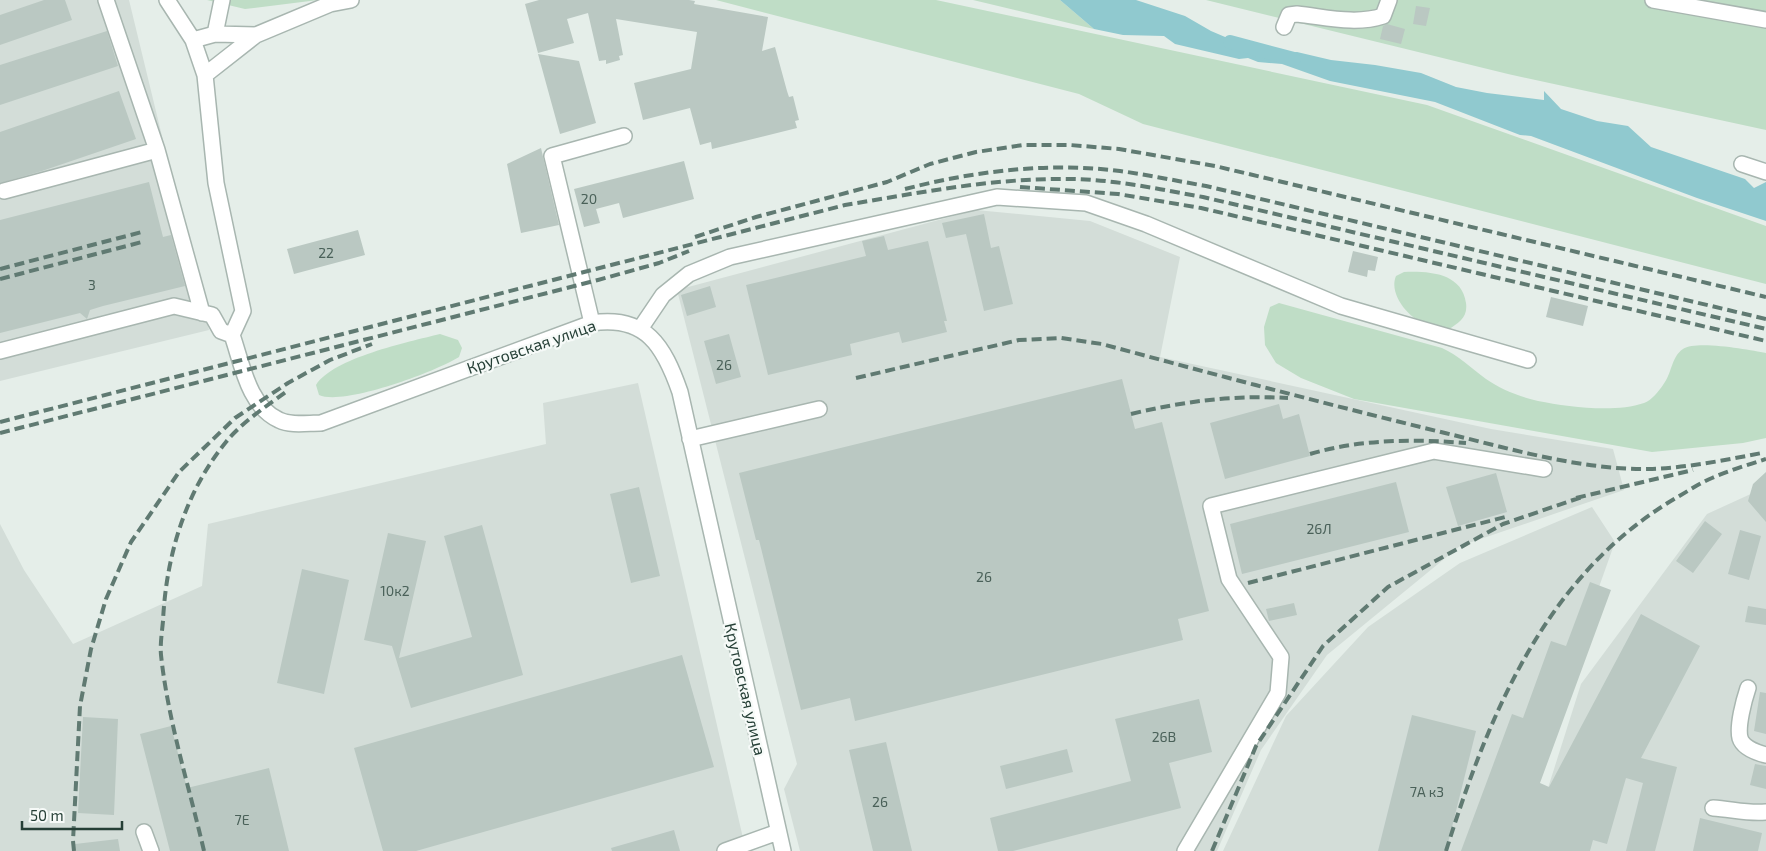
<svg xmlns="http://www.w3.org/2000/svg" width="1766" height="851" font-family="'Exo 2',sans-serif">
	<style>
		.built { fill: #d3ddd8 }
		.green { fill: #bfddc6 }
		.water { fill: #90c9cf }
		.lines { fill: none; stroke-linecap: round; stroke-linejoin: round }
		.canal { stroke: #90c9cf; stroke-width: 14 }
		.building { fill: #bac8c2 }
		.minor-casing { stroke: #a8b6b0; stroke-width: 18 }
		.minor { stroke: #fff; stroke-width: 15 }
		.rail { stroke: #607a72; stroke-width: 4; stroke-dasharray: 10 5; stroke-linecap: butt }
		.labels { text-anchor: middle; dominant-baseline: central; stroke-width: 4.5; stroke-linejoin: round; paint-order: stroke }
		.number-label { font-size: 14px; fill: #4a6159 }
		.street-label { font-size: 16px; fill: #253f36; stroke: #f6faf8 }
	</style>
	<rect width="100%" height="100%" fill="#e5eee9"/>
	<path class="built" d="M0,0H129L209,330L0,381Z
		M976,210L1090,221L1180,257L1160,357L1491,429L1613,449L1624,490L1460,546L1327,655L1261,750L1217,851H800L784,789L797,764L677,290Z
		M638,383L746,851H0V524L24,570L73,644L202,586L208,524L546,444L543,403Z
		M1766,487V851H1528L1581,684L1707,514Z
		M1592,507L1615,542L1505,851H1223L1286,716L1368,627L1460,563Z"/>
	<path class="green" d="M207,0H318L245,9Z
		M716,0H936L1427,105L1766,226V284L1143,124L1079,94Z
		M973,0H1060L1094,29L1077,25Z
		M1206,0H1766V130L1508,74Z
		M1404,272C1429,271 1462,273 1466,303C1468,318 1459,322 1448,330C1442,329 1435,328 1429,326C1410,320 1388,295 1396,276Z
		M1279,303L1442,348C1458,355 1471,368 1486,379C1500,389 1520,397 1538,401C1568,407 1615,413 1644,403C1652,400 1658,392 1663,385C1672,374 1671,357 1683,349C1697,340 1749,350 1766,353V438L1743,443L1652,452L1354,399L1301,378L1276,363L1265,345L1264,327L1270,307Z
		M440,334L458,340L462,348L459,357C435,372 344,406 319,395L316,385C333,358 408,342 440,334Z"/>
	<path class="water" d="M1060,0H1136L1185,16L1211,31L1258,51L1274,55L1297,52L1331,60L1375,65L1421,73L1456,87L1487,93L1544,100V91L1561,109L1597,121L1628,126L1651,147L1745,179L1754,188L1766,182V221L1697,198L1531,136L1520,135L1435,102L1330,81L1282,64L1258,62L1248,58L1239,59L1175,44L1164,36L1123,35L1094,29Z"/>
	<g class="lines">
		<path class="canal" d="M1230,42L1294,59"/>
	</g>
	<path class="building" d="M44,0H65L72,20L0,45V15Z
		M539,0H689L695,1L694,4L768,17L762,51L775,47L787,91L789,97L793,96L799,120L795,121L797,128L712,149L711,142L700,145L690,108L643,120L634,83L691,69L697,32L616,19L623,55L619,56L620,60L606,64V60L599,61L588,13L567,19L574,43L538,53L525,4Z
		M1416,6L1430,8L1426,26L1413,24Z
		M1387,24L1405,29L1401,44L1380,39L1383,26Z
		M107,31L118,66L0,105V65Z
		M538,54L579,61L596,123L560,134Z
		M119,91L136,139L42,171L0,183V132Z
		M541,148L559,225L521,233L507,164Z
		M684,161L694,199L623,218L619,203L596,209L600,223L584,227L574,189Z
		M149,182L163,237L171,235L185,286L103,306L90,310L87,319L80,313L0,333V220Z
		M984,214L991,248L999,246L1013,304L984,311L966,234L946,238L942,223Z
		M358,230L365,255L294,274L287,249Z
		M884,236L888,250L928,241L947,321H944L947,332L902,343L899,332L850,344L852,355L768,375L746,285L866,256L862,241Z
		M1353,251L1378,257L1375,271L1368,270L1367,277L1348,272Z
		M710,286L716,307L687,316L681,295Z
		M1551,297L1588,306L1583,326L1546,317Z
		M729,334L741,377L716,384L704,341Z
		M1122,379L1135,429L1162,422L1209,611L1178,619L1183,640L855,721L850,698L801,710L759,540H756L739,473Z
		M1279,404L1283,419L1299,414L1310,456L1225,479L1210,423Z
		M1766,472V522L1748,501L1753,484Z
		M1496,473L1507,512L1458,526L1446,487Z
		M1396,482L1409,532L1242,574L1230,524Z
		M639,487L660,576L631,583L610,494Z
		M1705,521L1722,534L1693,573L1676,561Z
		M482,525L523,675L411,708L392,646L364,640L388,533L426,541L399,658L472,637L444,536Z
		M1740,530L1761,536L1749,580L1728,574Z
		M302,569L349,580L324,694L277,683Z
		M1590,582L1611,590L1540,783L1549,787L1641,614L1700,646L1641,758L1677,767L1655,851H1626L1643,783L1626,778L1607,844L1593,840L1590,851H1461L1512,714L1523,718L1551,641L1566,646Z
		M1294,603L1297,615L1269,621L1266,609Z
		M1748,606L1766,609V625L1745,622Z
		M682,655L714,767L416,851H383L354,748Z
		M1760,692L1766,693V734L1754,731Z
		M1199,699L1212,752L1169,763L1181,808L1013,851H998L990,818L1131,781L1115,719Z
		M1412,715L1476,731L1446,851H1378Z
		M83,717L118,719L114,815L78,813Z
		M171,726L187,788L269,768L289,851H170L140,734Z
		M886,742L912,851H873L849,750Z
		M1067,749L1073,772L1006,789L1000,766Z
		M1755,764L1766,766V789L1750,785Z
		M1700,818L1762,833L1758,851H1693Z
		M674,830L680,851H612L611,848Z
		M118,839L120,851H75V844Z"/>
	<g class="lines">
		<defs>
			<path id="minor" d="M106,0L157,150
				M167,0L193,40L205,75L216,183L243,311L232,335C242,363 248,406 279,420C291,426 307,423 321,423L592,323C646,315 664,346 680,392L783,851
				M1653,0L1766,20
				M1284,27L1289,15L1297,14C1326,17 1355,25 1383,16L1389,0
				M215,34L222,0
				M193,40L215,34L256,35
				M205,75L256,35L330,4L351,0
				M1742,164L1766,172
				M4,191L157,150L202,313
				M592,323L552,156L624,136
				M640,329L663,295L689,274L730,257L997,197L1086,203L1146,224L1341,306L1528,360
				M0,351L174,306L212,315L221,331L232,335
				M690,439L819,409
				M1748,688C1744,700 1737,726 1740,738C1743,748 1758,753 1766,755
				M1713,808C1731,809 1748,814 1766,812
				M144,832L151,851
				M725,851L778,832
				M1185,851L1278,693L1281,657L1229,579L1211,506L1434,451L1544,469"/>
		</defs>
		<use href="#minor" class="minor-casing"/>
		<use href="#minor" class="minor"/>
		<path class="rail" d="M1020,187L1118,194L1201,208L1766,341
			M905,189C975,171 1048,162 1120,171C1149,175 1177,181 1206,186L1766,319
			M695,237L756,217L887,182L930,164L976,152L1023,145H1070L1119,149L1215,166L1766,297
			M0,269L142,232
			M0,279L142,242
			M856,378L1019,340L1061,338L1102,344C1216,375 1330,405 1445,433C1511,449 1581,470 1649,469C1687,468 1725,460 1762,453
			M1131,414C1185,401 1233,395 1288,398
			M0,422L845,205C918,193 993,178 1067,179C1113,179 1158,189 1203,197L1766,329
			M0,433L598,280L659,263L689,251
			M1310,454C1361,439 1413,439 1466,443
			M1576,498L1693,470
			M1248,583L1509,516
			M74,851L73,841L80,706L91,649L106,599L131,542L179,472L235,418L288,383L330,360L372,344
			M204,851C189,786 168,721 161,655C160,644 162,632 163,621C166,557 185,492 226,442C242,422 267,406 287,391
			M1212,851L1256,746L1323,646L1388,587L1503,524L1582,497
			M1446,851C1489,714 1546,574 1676,498C1688,491 1700,483 1712,478C1730,470 1748,465 1766,459"/>
	</g>
	<g class="labels">
		<g class="number-label">
			<text x="589" y="198">20</text>
			<text x="326" y="252">22</text>
			<text x="92" y="284">3</text>
			<text x="724" y="364">26</text>
			<text x="1319" y="528">26Л</text>
			<text x="984" y="576">26</text>
			<text x="395" y="590">10к2</text>
			<text x="1164" y="736">26В</text>
			<text x="1427" y="791">7А к3</text>
			<text x="880" y="801">26</text>
			<text x="242" y="819">7Е</text>
		</g>
		<g class="street-label">
			<text transform="translate(531 346) rotate(-19)">Крутовская улица</text>
			<text transform="translate(746 689) rotate(77)">Крутовская улица</text>
		</g>
	</g>
	<path d="M22 821v8h100v-8" fill="none" stroke="#253f36" stroke-width="2.5"/>
	<text x="30" y="821" font-size="15" fill="#253f36" stroke="#f6faf8" stroke-width="4" paint-order="stroke">50 m</text>
</svg>
